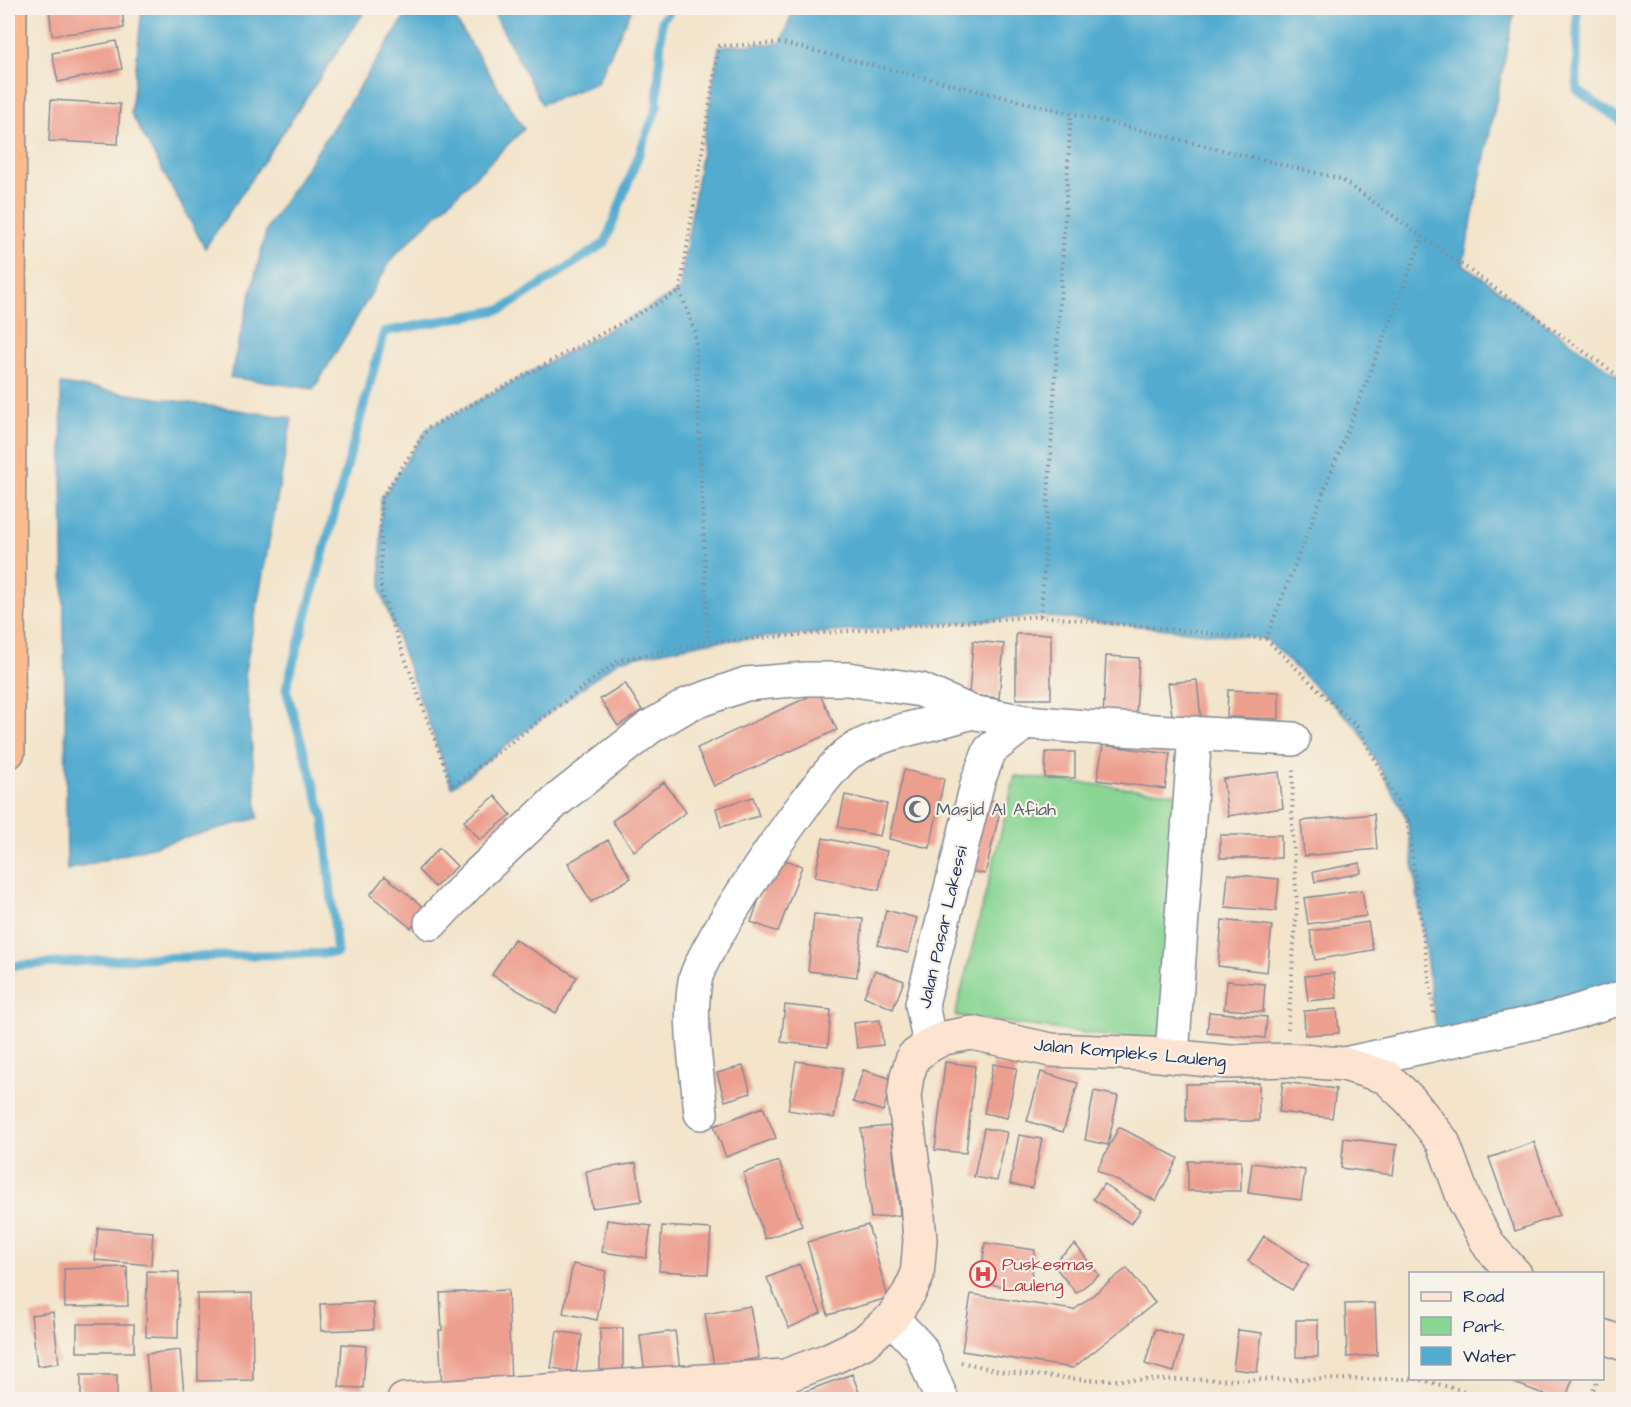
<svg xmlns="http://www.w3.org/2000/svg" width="1631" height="1407" font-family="'Architects Daughter',sans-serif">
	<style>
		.green { fill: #8ad694; stroke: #528279; stroke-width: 1.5 }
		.water { fill: #52acd0; stroke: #366e97; stroke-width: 1.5 }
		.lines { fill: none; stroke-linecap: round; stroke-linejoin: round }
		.stream { stroke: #52acd0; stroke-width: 9 }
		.building { fill: #ed9f8f }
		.street-casing { stroke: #878a94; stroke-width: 36 }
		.secondary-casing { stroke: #878a94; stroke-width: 36 }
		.highway-casing { stroke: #878a94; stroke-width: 36 }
		.path { stroke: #878a94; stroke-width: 4; stroke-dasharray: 1.5 4.5; stroke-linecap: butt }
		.street { stroke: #fff; stroke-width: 33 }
		.secondary { stroke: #fde4d1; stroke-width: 33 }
		.highway { stroke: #fbbb8d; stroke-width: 33 }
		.labels { text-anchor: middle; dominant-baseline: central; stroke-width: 4.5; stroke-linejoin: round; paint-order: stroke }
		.worship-label { font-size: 18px; fill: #5b616d; stroke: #f7f3e8; text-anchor: start }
		.street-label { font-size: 18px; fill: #1b2f5e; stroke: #f7f3e8 }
		.health-label { font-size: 18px; fill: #be3a42; stroke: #f7f3e8; text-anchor: start }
	</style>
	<rect width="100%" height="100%" fill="#f7f3e8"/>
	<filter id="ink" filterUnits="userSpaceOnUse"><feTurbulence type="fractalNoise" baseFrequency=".0167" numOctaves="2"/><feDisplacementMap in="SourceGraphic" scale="12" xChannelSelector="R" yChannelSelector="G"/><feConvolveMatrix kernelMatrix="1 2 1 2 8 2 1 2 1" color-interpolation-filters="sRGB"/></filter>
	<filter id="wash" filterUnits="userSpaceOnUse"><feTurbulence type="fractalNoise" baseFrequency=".008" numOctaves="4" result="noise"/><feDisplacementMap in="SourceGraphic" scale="24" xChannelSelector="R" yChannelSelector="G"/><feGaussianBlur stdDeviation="1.35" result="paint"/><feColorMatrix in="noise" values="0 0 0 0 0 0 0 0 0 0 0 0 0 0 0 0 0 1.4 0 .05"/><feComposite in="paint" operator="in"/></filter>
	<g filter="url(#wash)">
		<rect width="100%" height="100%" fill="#f3e4ca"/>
		<path class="green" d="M1015,776L1183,794L1161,1043L955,1016Z"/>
		<path class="water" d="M142,8H367L205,248L131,113Z
			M411,8H448L524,129L393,257L314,389L230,377L267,228Z
			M491,8H632L597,83L542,104Z
			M794,8H1515L1463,264L1623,380V997L1438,1043L1407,819L1358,728L1266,639L1041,616L708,642L619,660L452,787L381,592V499L428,428L679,291L719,46L781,43Z
			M61,384L292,418L245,670L258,818L67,870Z"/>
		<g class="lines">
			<path class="stream" d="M1577,8V90L1624,123
				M8,966L143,958L337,953L324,820L286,689L384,332L503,309L605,243L657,107L662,19L673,8"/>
		</g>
		<g id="blocks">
			<path class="building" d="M49,8H122L124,28L52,35Z
				M116,41L122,69L58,82L52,53Z
				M51,100L120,104L118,144L49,141Z
				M1016,634H1051V699H1016Z
				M973,641L1004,644L999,698L969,695Z
				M1106,656L1139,658L1136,718L1103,717Z
				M1197,680L1201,719L1173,723L1168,683Z
				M625,683L642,710L618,726L600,699Z
				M1228,690L1279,692V719L1227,717Z
				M819,692L837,730L714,786L697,748Z
				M1103,745L1170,754L1165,789L1097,780Z
				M1046,752H1075V778H1045Z
				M904,770L944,779L930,848L889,839Z
				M1279,772L1283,808L1228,816L1223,779Z
				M664,782L686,812L634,851L612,821Z
				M845,795L887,804L880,836L838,827Z
				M495,796L511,815L480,840L464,821Z
				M753,797L759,816L721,827L716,808Z
				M983,798L1002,803L985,874L966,870Z
				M1374,814L1377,849L1304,856L1301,821Z
				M1220,835H1281V858H1220Z
				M823,838L887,851L879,890L815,877Z
				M608,840L631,878L591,902L568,863Z
				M439,848L457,866L435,887L418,870Z
				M774,856L802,866L778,932L751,922Z
				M1360,863L1361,873L1315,882L1313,872Z
				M1228,874L1279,879L1276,911L1225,907Z
				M385,876L427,910L411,928L370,895Z
				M1362,890L1366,916L1308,924L1304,898Z
				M886,910L917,918L908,953L878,945Z
				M814,914L863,919L857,977L808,971Z
				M1222,920L1272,926L1267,972L1218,966Z
				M1368,922L1373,950L1315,960L1310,931Z
				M514,939L577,977L556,1013L492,975Z
				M875,970L904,981L893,1009L864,996Z
				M1334,973L1337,998L1308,1001L1305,976Z
				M1227,981L1265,984L1263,1012L1224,1009Z
				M785,1005L831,1010L828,1047L781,1042Z
				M1337,1009L1339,1033L1305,1035L1304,1011Z
				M1209,1012L1267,1017L1265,1038L1207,1033Z
				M880,1020L883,1045L857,1048L854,1023Z
				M796,1061L843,1068L834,1118L788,1110Z
				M945,1062L975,1066L966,1153L935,1150Z
				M993,1064L1017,1068L1007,1118L984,1113Z
				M743,1066L751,1093L725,1101L717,1073Z
				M863,1070L893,1079L883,1111L853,1102Z
				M1041,1072L1078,1083L1063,1132L1027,1121Z
				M1283,1082L1336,1089L1332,1118L1279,1112Z
				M1259,1083V1121H1186V1084Z
				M1094,1091L1118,1096L1108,1145L1085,1140Z
				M763,1107L776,1138L726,1157L714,1126Z
				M890,1126L900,1215L871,1218L861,1129Z
				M1119,1127L1178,1158L1156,1201L1097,1170Z
				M984,1128L1007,1132L997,1181L974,1177Z
				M1019,1135L1042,1139L1032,1188L1010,1184Z
				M1344,1138L1397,1145L1393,1175L1341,1168Z
				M1534,1142L1559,1215L1515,1231L1489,1158Z
				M779,1161L802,1226L765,1239L743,1173Z
				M1188,1161H1241V1191H1188Z
				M636,1163L642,1201L592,1208L586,1171Z
				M1252,1163L1305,1170L1301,1200L1248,1193Z
				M1104,1184L1141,1210L1131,1224L1093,1199Z
				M607,1220L651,1226L646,1258L602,1252Z
				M868,1225L888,1298L828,1315L807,1242Z
				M662,1226L711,1229L708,1274L659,1271Z
				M98,1228L153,1232L151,1265L95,1260Z
				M1264,1236L1309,1265L1292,1290L1248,1261Z
				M985,1243L1035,1250L1030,1290L980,1283Z
				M1075,1244L1099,1275L1076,1293L1052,1263Z
				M573,1264L606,1271L597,1320L563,1313Z
				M799,1264L821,1313L789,1328L767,1278Z
				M127,1267L128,1306L65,1307L64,1269Z
				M1127,1268L1155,1303L1073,1368L962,1351L971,1294L1074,1310Z
				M147,1271L179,1272L178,1338L146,1337Z
				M508,1290L511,1387L442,1390L439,1330H442L440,1293Z
				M252,1293L253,1380L198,1381L197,1294Z
				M373,1302L374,1329L321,1331L320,1304Z
				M1375,1303L1377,1355L1347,1357L1345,1304Z
				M750,1306L759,1358L714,1366L705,1314Z
				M53,1312L59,1363L37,1366L31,1315Z
				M1296,1320H1318V1357H1296Z
				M77,1324H134V1352H77Z
				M600,1328H623V1374H600Z
				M1155,1329L1183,1337L1174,1372L1145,1364Z
				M1238,1330L1262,1333L1257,1372L1233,1369Z
				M557,1331L582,1335L576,1372L551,1368Z
				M675,1331L680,1369L645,1374L640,1336Z
				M342,1344L366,1346L363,1388L339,1387Z
				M180,1350L184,1394L150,1398L146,1354Z
				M852,1374L862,1400H803L801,1393Z
				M81,1375H117V1400H81Z
				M1514,1378H1573L1565,1400H1559L1512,1382Z
				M981,1394L983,1400H965V1399Z"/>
		</g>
	</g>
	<g filter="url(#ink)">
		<use href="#blocks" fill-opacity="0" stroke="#878a94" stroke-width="1.5"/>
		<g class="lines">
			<defs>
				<path id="street" d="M431,923L475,877L556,801L650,727L689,704L746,684L806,679H848L921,690L971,712L1026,722L1086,727L1293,739
					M930,1045L922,1004L978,781L990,750L1026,722
					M1172,1056L1195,733
					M1344,1064L1555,1018L1624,997
					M701,1113C697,1070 688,1024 695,981C701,947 821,771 850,752C889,728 930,727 971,712
					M892,1318L920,1348L942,1400"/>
				<path id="secondary" d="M1602,1336L1624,1344
					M404,1400L785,1376L828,1360L863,1343L892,1318L909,1293L917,1276L920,1240L916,1190L904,1097L907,1076L913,1057L930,1045L944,1038L972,1033L1051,1050L1149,1054L1229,1062L1287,1060L1344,1064L1386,1077L1411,1101L1443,1142L1465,1202L1490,1247L1515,1274"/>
				<path id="highway" d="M8,752L10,8"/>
			</defs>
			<use href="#street" class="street-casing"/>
			<use href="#secondary" class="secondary-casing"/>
			<use href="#highway" class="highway-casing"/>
			<path class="path" d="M680,291L695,332L708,642
				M1041,616L1071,114
				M1266,639L1423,237
				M1434,1013L1407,819L1358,728L1266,639L1041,616L708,642L619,660L452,787L381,592V499L428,428L680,291L719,46L782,43L1341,179L1624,380
				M1288,1029L1297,904L1292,827L1293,770
				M961,1362L1004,1372L1086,1380L1418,1379L1499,1400
				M1588,1400L1599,1378"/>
			<use href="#street" class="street"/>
			<use href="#secondary" class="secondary"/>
			<use href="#highway" class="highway"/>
		</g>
	</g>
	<defs>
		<symbol id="mosque-ring" viewBox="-11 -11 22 22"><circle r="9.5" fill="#f7f3e8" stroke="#6b7280" stroke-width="1.5"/><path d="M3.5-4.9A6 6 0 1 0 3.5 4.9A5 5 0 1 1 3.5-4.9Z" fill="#6b7280"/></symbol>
		<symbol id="hospital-ring" viewBox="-11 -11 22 22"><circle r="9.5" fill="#f7f3e8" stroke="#e0444e" stroke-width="1.5"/><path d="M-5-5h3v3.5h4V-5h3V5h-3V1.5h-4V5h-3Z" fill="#e0444e"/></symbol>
	</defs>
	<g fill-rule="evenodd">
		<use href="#mosque-ring" x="902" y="794" width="30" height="30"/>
		<use href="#hospital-ring" x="968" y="1259" width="30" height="30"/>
	</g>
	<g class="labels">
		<g class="worship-label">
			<text x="936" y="809">Masjid Al Afiah</text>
		</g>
		<g class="street-label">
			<text transform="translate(943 927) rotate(-77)">Jalan Pasar Lakessi</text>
			<text transform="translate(1130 1053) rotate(5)">Jalan Kompleks Lauleng</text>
		</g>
		<g class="health-label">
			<text x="1002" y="1264">Puskesmas<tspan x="1002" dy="21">Lauleng</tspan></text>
		</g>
	</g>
	<rect width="1631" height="1407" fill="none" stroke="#f7f3e8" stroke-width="30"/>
	<rect x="1409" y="1272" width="195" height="108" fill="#f7f3e8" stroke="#9fa5b1" stroke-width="1.5"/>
	<rect x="1421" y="1292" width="30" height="9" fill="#fde4d1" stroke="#9fa5b1" stroke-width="1.5"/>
	<text x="1463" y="1302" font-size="18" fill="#1b2f5e">Road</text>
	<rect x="1421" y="1317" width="30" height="18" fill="#8ad694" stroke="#9fa5b1" stroke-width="1.5"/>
	<text x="1463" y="1332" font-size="18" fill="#1b2f5e">Park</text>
	<rect x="1421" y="1347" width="30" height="18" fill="#52acd0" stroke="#9fa5b1" stroke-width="1.5"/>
	<text x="1463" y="1362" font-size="18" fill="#1b2f5e">Water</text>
</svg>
